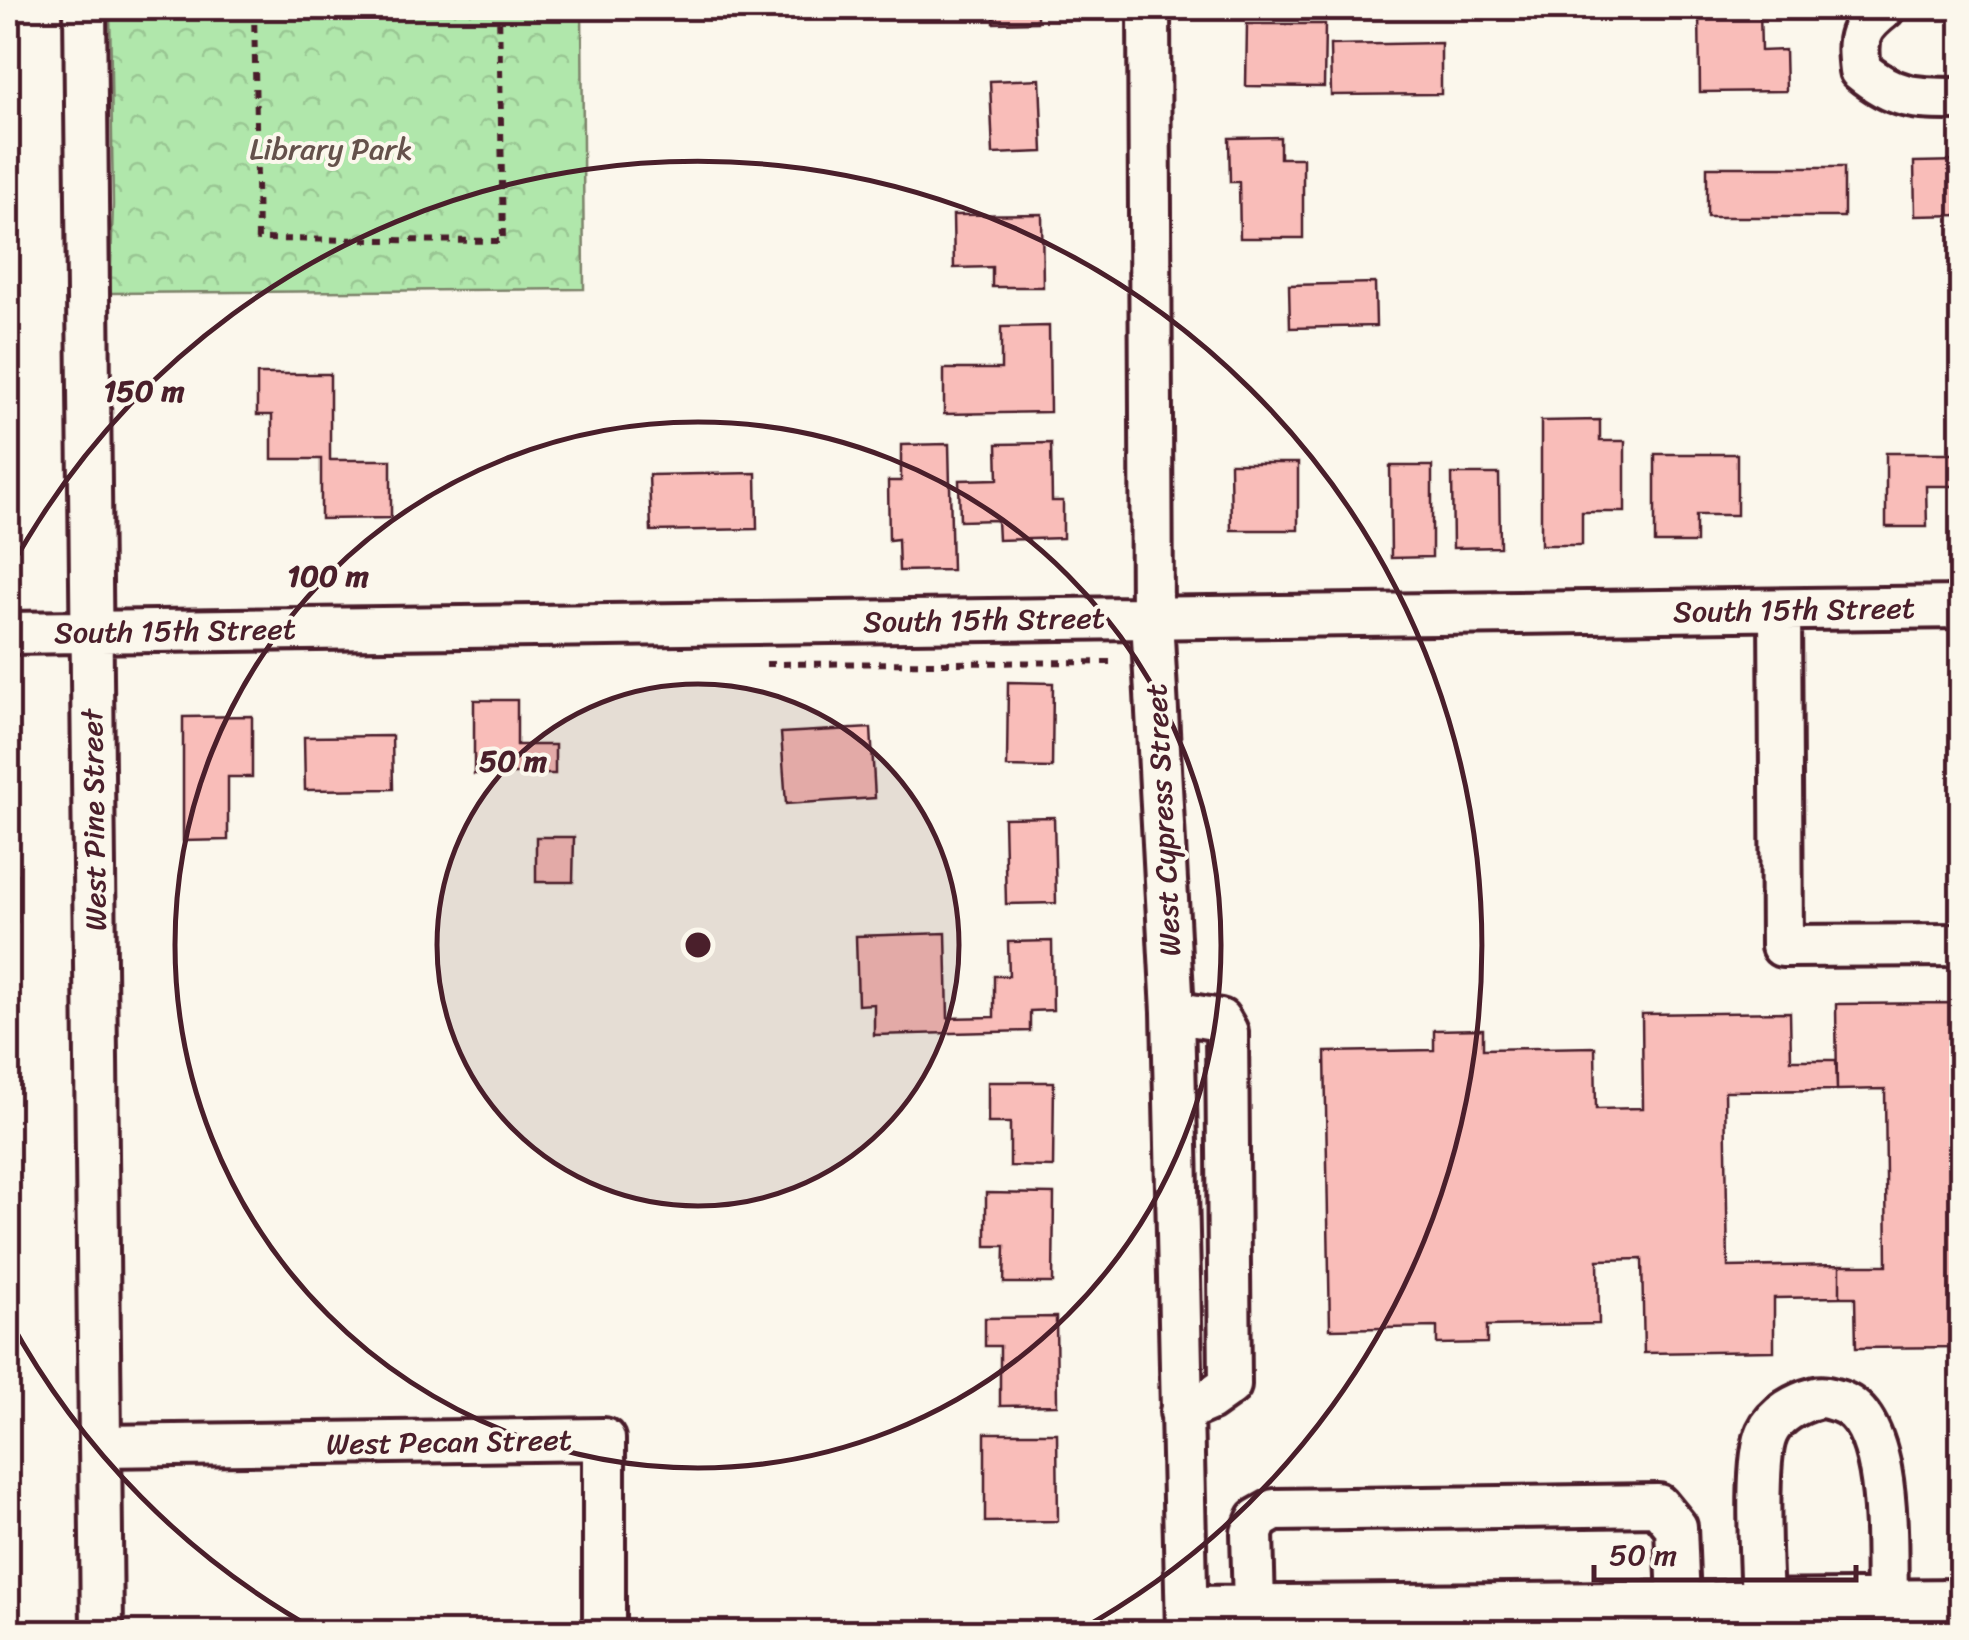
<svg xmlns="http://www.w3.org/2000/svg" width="1969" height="1640" font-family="Sriracha,sans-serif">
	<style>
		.park { fill: url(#park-crowns); stroke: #7d836b; stroke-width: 2.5 }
		.building { fill: #f9bdb9; stroke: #4a1f2b; stroke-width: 2.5 }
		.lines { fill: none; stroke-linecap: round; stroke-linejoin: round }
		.minor-casing { stroke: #4a1f2b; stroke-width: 48 }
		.path { stroke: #4a1f2b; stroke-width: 6; stroke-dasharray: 8 8; stroke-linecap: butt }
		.minor { stroke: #fbf7ec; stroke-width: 40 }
		.ring { fill: none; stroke: #4a1f2b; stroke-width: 5 }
		.labels { text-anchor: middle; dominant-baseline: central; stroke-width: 8; stroke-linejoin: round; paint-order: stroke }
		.park-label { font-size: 30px; fill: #64514b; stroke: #fbf7ec }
		.street-label { font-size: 30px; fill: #4a1f2b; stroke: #fbf7ec }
		.centre { fill: #4a1f2b; stroke: #fbf7ec; stroke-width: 5 }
		.ring-label { font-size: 30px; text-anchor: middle; font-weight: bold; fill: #4a1f2b; stroke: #fbf7ec; stroke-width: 8; stroke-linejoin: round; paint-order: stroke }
	</style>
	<defs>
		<pattern id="park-crowns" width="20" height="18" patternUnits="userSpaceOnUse" patternTransform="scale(2.5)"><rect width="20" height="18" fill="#b0e7ab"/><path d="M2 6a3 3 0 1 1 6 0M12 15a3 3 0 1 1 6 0" fill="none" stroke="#99c693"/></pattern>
	</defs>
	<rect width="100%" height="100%" fill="#fbf7ec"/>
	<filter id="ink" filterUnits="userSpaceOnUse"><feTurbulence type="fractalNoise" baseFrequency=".01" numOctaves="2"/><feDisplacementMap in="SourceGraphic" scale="20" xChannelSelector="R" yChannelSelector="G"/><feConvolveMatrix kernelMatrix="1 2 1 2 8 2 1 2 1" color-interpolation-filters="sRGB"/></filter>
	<g filter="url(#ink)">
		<path class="park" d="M110,8H582L584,289L110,293L113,205Z"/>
		<path class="building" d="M994,8H1037V22L994,23Z
			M1699,8H1760L1761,51L1785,50L1786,91L1700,92Z
			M1247,24H1325L1324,87L1246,86Z
			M1441,43V94L1331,95L1330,45Z
			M1040,79L1043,152L993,154L990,81Z
			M1280,137V158H1303V238H1240L1239,182H1230L1229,138Z
			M1962,161V215L1915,216L1914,162Z
			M1707,167H1844V217H1707Z
			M1042,214L1043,287H992V267L954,268L953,215Z
			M1375,283L1376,326L1290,328L1289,285Z
			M1049,326L1050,412L944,414V369H1001V327Z
			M257,374H330V460H391V518L321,519V459H272V415H257Z
			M1600,420V441H1625V512H1582V545H1541V421Z
			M1051,443L1052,501H1063V538L998,540L997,520L960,521L959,480L998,479L997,444Z
			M949,444L952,570L899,571L898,539L889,540L888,481H901V445Z
			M1886,453H1962V486H1926L1927,527H1886Z
			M1655,454H1737V515H1696V543H1655Z
			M1230,463H1298V530H1231Z
			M1390,466H1432V557L1391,558Z
			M756,473L757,529L651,531L649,475Z
			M1452,474H1499L1500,547L1453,548Z
			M1008,682L1053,683L1052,768L1007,767Z
			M474,700H517V745H555V774H474Z
			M252,716V777H228V840L183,841V717Z
			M871,728L875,798L786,804L781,733Z
			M392,736L393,789L305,790L304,737Z
			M1054,817L1056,903L1006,904L1004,818Z
			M536,837H574L573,882H536Z
			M8,874H17V922H8Z
			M946,933L948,1018L994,1017V976H1009L1008,942L1052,941L1053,1010L1030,1011V1031L874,1035V1004L858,1005L856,936Z
			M1962,1003V1347L1856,1348L1855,1297H1840V1265H1887L1885,1089L1837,1090L1836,1004Z
			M8,1011H11L15,1069H8Z
			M1790,1012L1791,1060H1836L1837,1090L1725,1091L1728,1267L1840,1265V1297L1774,1298V1351L1644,1353L1642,1259L1598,1260L1599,1324L1487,1326V1343L1437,1344V1327L1330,1329L1325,1052L1434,1050V1030L1483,1029V1049L1595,1047L1596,1109L1643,1108L1642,1014Z
			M988,1082H1054L1053,1167L1010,1166V1123H988Z
			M8,1148H14L15,1243H8Z
			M986,1193L1054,1194L1053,1283H1004L1005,1246H986Z
			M8,1284H14L15,1331H8Z
			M1056,1317L1057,1405L1000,1406V1346H985V1318Z
			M985,1433H1057L1058,1521L985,1522Z
			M8,1552H16V1632H8Z
			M1030,1621V1632H982V1622Z"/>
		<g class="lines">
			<defs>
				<path id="minor" d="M85,8L102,1632
					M1149,8L1152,618L1173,1012L1187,1632
					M1884,8C1858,28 1856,37 1860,70C1896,100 1916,99 1962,99
					M1780,610L1782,946L1962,945
					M8,633L1962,607
					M1173,1012L1220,1020L1227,1032L1230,1385L1209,1400L1181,1412
					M101,1446L604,1439V1632
					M1762,1602C1761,1566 1754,1461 1767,1433C1776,1414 1797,1403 1816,1398C1824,1396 1830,1399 1838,1401C1895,1418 1885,1552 1887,1600
					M1187,1607L1962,1600
					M1254,1607L1252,1533L1258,1519L1274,1510L1658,1505L1676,1527L1679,1602"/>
			</defs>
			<use href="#minor" class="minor-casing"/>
			<path class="path" d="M254,8L258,239L503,241L499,8
				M766,664L1118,662"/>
			<use href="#minor" class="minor"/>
		</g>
	</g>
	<circle cx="698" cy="945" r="261" fill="#4a1f2b" fill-opacity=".12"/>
	<g class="ring">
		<circle cx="698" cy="945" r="261"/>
		<circle cx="698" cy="945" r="523"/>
		<path d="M318 1631A784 784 0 0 1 9 1319M9 571A784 784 0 1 1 1078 1631"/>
	</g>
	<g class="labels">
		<g class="park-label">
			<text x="331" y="149">Library Park</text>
		</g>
		<g class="street-label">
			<text transform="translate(1794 610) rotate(-1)">South 15th Street</text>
			<text transform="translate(984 620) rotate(-1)">South 15th Street</text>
			<text transform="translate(175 631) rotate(-1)">South 15th Street</text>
			<text transform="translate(94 820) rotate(-91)">West Pine Street</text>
			<text transform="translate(1163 820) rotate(-93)">West Cypress Street</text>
			<text transform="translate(449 1442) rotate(-1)">West Pecan Street</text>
		</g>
	</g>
	<circle cx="698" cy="945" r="15" class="centre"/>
	<g class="ring-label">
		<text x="144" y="401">150 m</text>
		<text x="328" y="586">100 m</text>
		<text x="513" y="771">50 m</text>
	</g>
	<rect width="1969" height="1640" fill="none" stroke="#fbf7ec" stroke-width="40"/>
	<rect x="20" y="20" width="1929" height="1600" fill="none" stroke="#4a1f2b" stroke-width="4" filter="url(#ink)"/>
	<path d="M1594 1565v15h262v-15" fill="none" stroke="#4a1f2b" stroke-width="5"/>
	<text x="1609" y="1565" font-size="30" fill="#4a1f2b" stroke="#fbf7ec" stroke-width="8" paint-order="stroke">50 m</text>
</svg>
